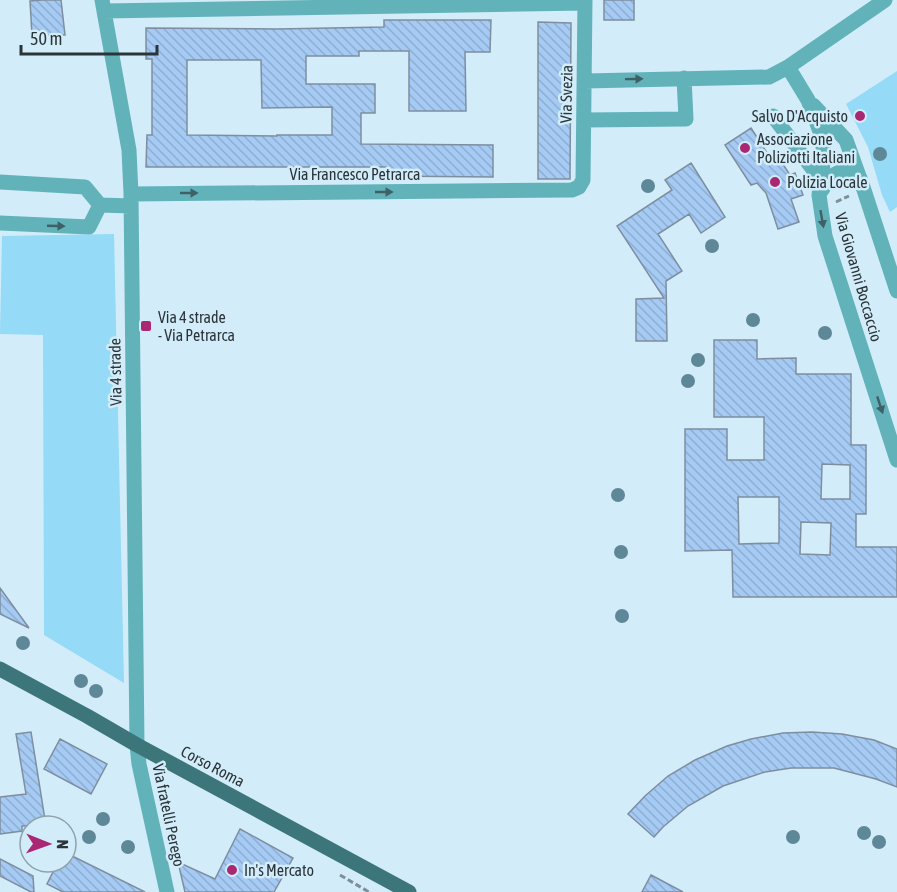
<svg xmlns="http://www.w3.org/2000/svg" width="897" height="892" font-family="'Asap Condensed',sans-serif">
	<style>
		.green { fill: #95daf7 }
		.building { fill: url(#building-back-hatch); stroke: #7e8e9f; stroke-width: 1.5; fill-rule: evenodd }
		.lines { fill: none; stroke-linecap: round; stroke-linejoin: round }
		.path { stroke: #7d8f98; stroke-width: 3; stroke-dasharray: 6 3; stroke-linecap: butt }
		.minor { stroke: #62b3b9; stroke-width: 15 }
		.major { stroke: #3d767a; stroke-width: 15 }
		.tree { fill: #5e8897 }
		.oneway { fill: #3e6066 }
		.poi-dot { fill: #a92773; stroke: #d2edf9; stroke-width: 2 }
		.labels { text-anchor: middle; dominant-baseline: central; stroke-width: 5; stroke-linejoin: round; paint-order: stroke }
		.street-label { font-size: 16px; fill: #2a3439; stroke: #d2edf9 }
		.poi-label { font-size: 16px; fill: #2a3439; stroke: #d2edf9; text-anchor: start }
	</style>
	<defs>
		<pattern id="building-back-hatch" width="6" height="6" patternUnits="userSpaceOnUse" patternTransform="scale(1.5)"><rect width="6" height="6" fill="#a5caf4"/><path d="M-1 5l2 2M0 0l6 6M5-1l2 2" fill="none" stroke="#8eaed2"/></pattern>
	</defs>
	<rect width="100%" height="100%" fill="#d2edf9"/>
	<path class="green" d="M897,71V207L890,212L882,195L868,147L846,104Z
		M114,234L124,683L44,635L43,335L0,334L2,236Z"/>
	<path class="building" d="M42,0H61L65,35H32L30,1Z
		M604,0H634V20H604Z
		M384,20H491L490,52H465L466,111H409V51H359V56H306V84H375V113H361V144L493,145V177L386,176V167H146L147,135H152V59H146V28L277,29L384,27ZM187,60H261L262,108L332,107V135H277V136L187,135Z
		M538,22L571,23L570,179H538Z
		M751,128L769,156L775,152L790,175L795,173L803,195L791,199L799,222L778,229L766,193L757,183L751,185L725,145Z
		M691,163L725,217L701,233L689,214L658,234L682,271L666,281L667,341H636V299L664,298L617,226L672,190L665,180Z
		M714,340H757V359L796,358V374H851V445H866V514H856V547H897V597H733L732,550L685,551V429H727V460H764V417H714ZM822,464L850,465V499H821ZM738,497H779V543L739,544ZM801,522L831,523L830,555L800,554Z
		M0,588L29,628L0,614Z
		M31,732L46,826H22V831L0,834V797L26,794L16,734Z
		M812,732L842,734L874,740L897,749V787L876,779L834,768H791L765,772L723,786L688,806L663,827L654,837L628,814L645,796L668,776L695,760L727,746L751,739L783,733Z
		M60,739L107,764L91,794L44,769Z
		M240,829L293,858L274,892H185L178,862L215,879Z
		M66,853L145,892H63L47,884L58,862H66Z
		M0,859L33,876L34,892H31L0,876Z
		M651,875L683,892H642Z"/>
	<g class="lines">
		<path class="path" d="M836,202L849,196
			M340,875L369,892"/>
		<path class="minor" d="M102,0L129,150L131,194L137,745L139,764L167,892
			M104,11L585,3
			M788,67L808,100L821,134L823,147V164L819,195L825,236L897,460
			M585,81L769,77L788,67L885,0
			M813,105L846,140L864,190L897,291
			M773,116L821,180
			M584,120L686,119L684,78
			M0,182L85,187L100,205L131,206
			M822,190C832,171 841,167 860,178
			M131,194L572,190L579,187L583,180L585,0
			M0,223L89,227L100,205"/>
		<path class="major" d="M0,669L87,716L137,745L409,892"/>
	</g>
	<g class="tree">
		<circle cx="880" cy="154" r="7"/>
		<circle cx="648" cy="186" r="7"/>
		<circle cx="712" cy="246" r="7"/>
		<circle cx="753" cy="320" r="7"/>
		<circle cx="825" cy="333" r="7"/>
		<circle cx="698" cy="360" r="7"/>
		<circle cx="688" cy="381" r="7"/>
		<circle cx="618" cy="495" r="7"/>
		<circle cx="621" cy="552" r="7"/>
		<circle cx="622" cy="616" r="7"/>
		<circle cx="23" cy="643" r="7"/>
		<circle cx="81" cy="681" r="7"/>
		<circle cx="96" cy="691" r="7"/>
		<circle cx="103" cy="819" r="7"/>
		<circle cx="864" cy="833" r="7"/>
		<circle cx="89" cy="837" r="7"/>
		<circle cx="793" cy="837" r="7"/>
		<circle cx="879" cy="842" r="7"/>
		<circle cx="128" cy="847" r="7"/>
	</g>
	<defs><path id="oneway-solid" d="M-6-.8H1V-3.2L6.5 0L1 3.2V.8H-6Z" transform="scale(1.5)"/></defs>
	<g class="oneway">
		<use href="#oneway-solid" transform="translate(634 79) rotate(-1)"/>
		<use href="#oneway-solid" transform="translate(384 192)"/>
		<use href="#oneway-solid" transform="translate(189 193)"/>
		<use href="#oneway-solid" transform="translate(822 219) rotate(80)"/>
		<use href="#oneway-solid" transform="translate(56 226) rotate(2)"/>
		<use href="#oneway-solid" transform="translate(880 405) rotate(72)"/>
	</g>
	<g class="poi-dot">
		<circle cx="860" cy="116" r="6"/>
		<circle cx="745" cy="148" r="6"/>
		<circle cx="775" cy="182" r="6"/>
		<rect x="140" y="320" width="12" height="12" rx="3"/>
		<circle cx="232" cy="870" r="6"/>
	</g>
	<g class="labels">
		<g class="street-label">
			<text transform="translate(566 94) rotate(-89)">Via Svezia</text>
			<text x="355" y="174">Via Francesco Petrarca</text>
			<text transform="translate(859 277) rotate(74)">Via Giovanni Boccaccio</text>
			<text transform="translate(115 372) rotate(-91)">Via 4 strade</text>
			<text transform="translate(213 766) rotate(28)">Corso Roma</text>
			<text transform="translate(169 815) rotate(78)">Via fratelli Perego</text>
		</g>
		<g class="poi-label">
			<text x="848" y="116" text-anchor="end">Salvo D'Acquisto</text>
			<text x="757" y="139">Associazione<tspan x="757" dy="18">Poliziotti Italiani</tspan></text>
			<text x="787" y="182">Polizia Locale</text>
			<text x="158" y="317">Via 4 strade<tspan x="158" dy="18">- Via Petrarca</tspan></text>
			<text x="244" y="870">In's Mercato</text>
		</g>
	</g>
	<g transform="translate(48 844) rotate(91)"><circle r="28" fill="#d2edf9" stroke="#8fa3ac" stroke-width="1.5"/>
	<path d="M0-4.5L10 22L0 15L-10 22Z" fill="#a92773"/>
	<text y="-9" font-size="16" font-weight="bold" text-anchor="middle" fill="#2a3439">N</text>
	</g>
	<path d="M21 45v9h136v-9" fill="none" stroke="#2a3439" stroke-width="3"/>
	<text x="30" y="45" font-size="18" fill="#2a3439" stroke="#d2edf9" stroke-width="4.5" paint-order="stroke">50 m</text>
</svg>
